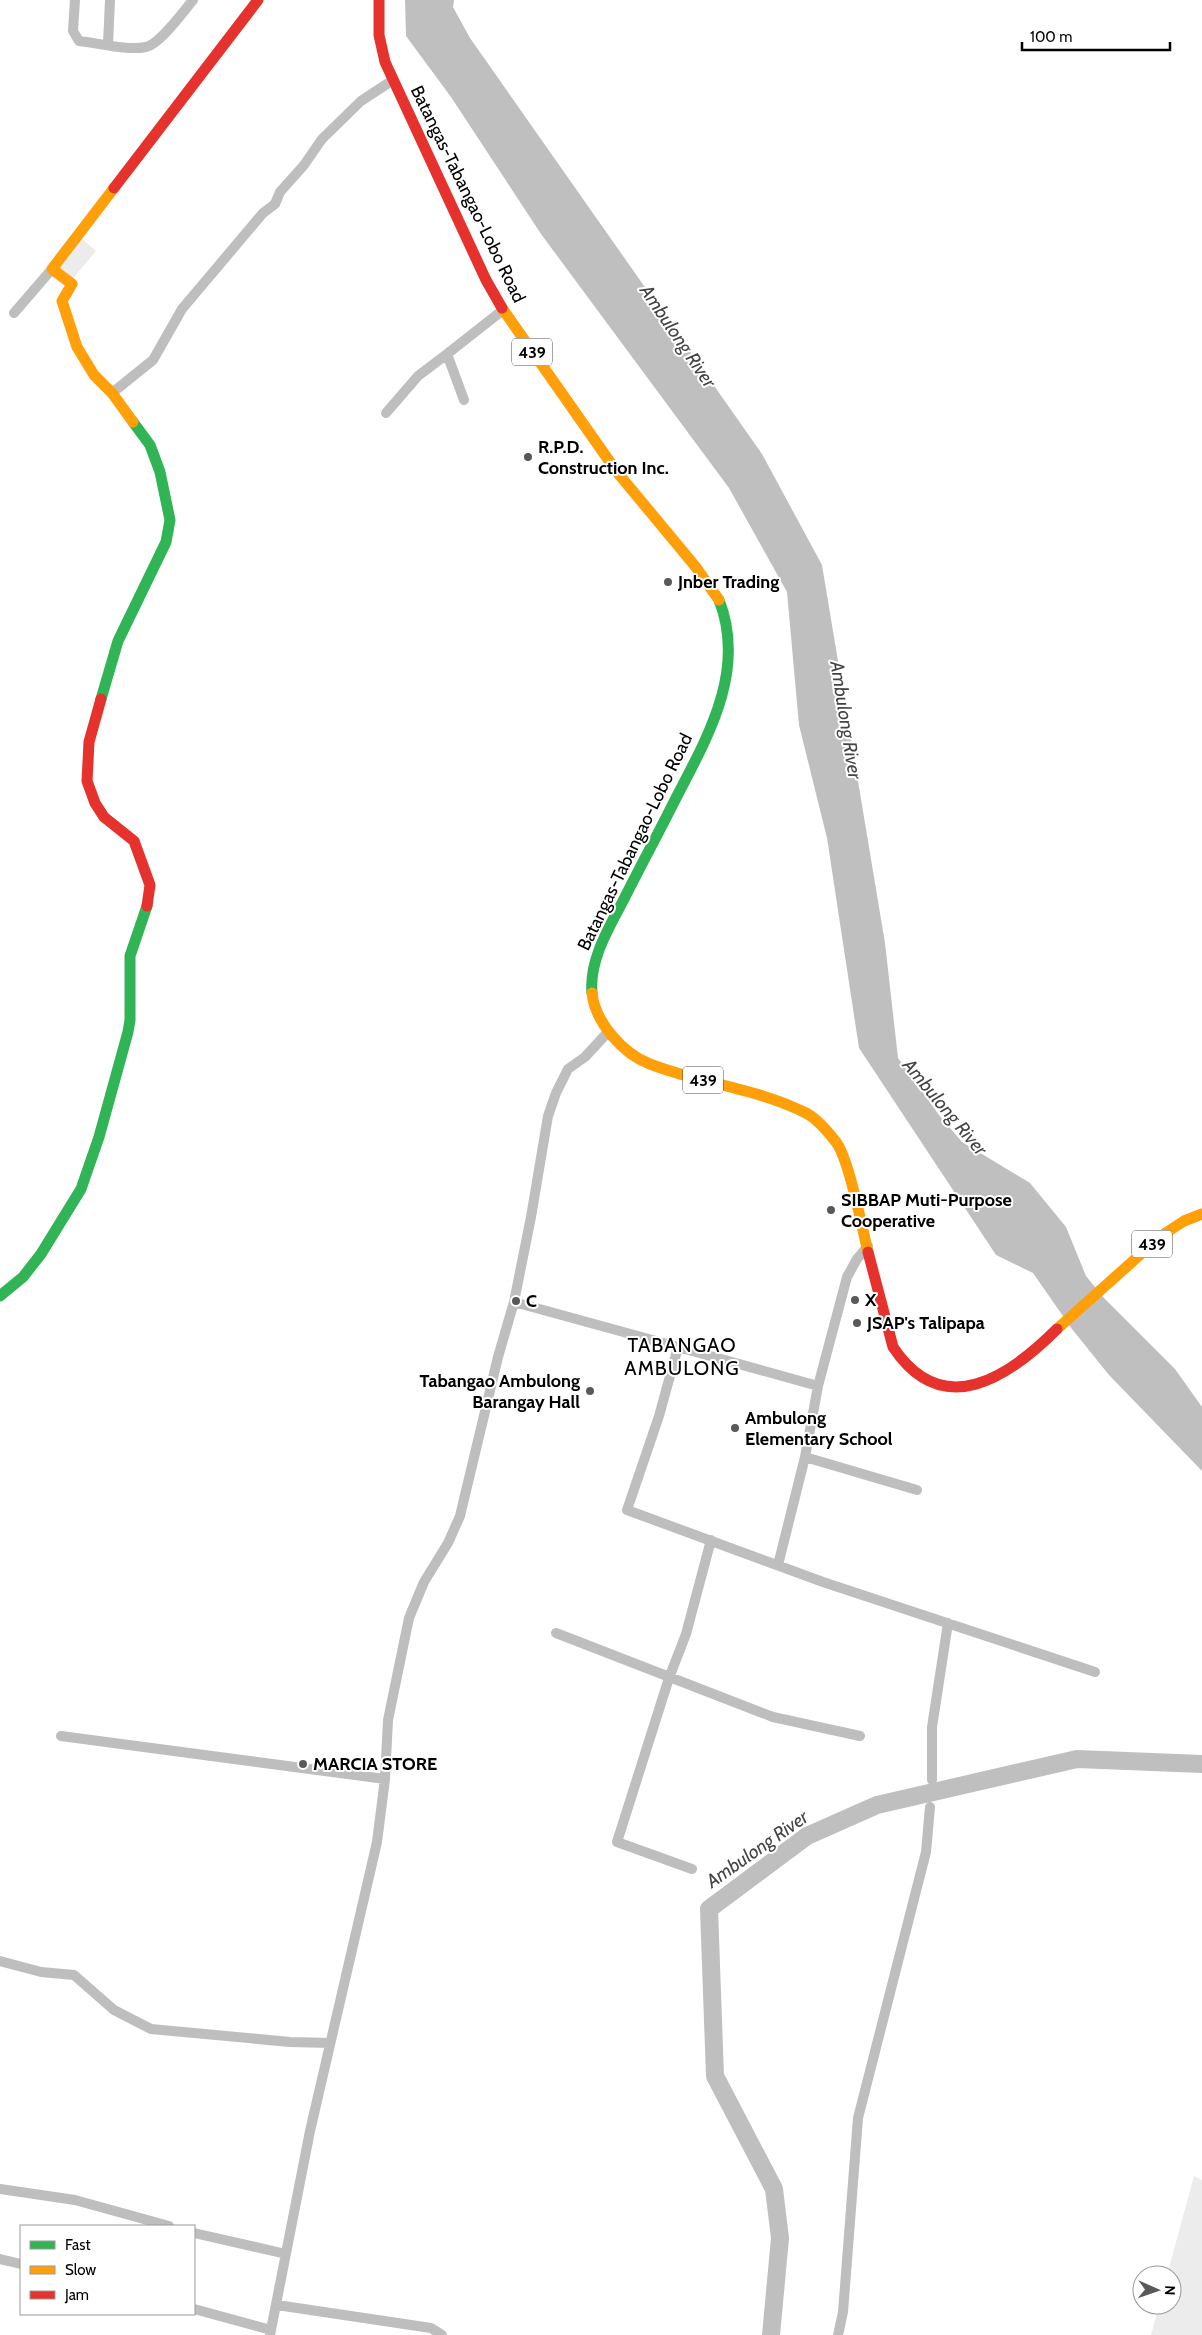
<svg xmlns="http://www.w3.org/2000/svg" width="1202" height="2335" font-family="Cabin,sans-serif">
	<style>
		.green { fill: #ececec }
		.water { fill: #bfbfbf }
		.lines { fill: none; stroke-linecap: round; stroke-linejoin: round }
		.river { stroke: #bfbfbf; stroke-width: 18 }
		.street { stroke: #bebebe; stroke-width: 10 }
		.fast { stroke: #30b455; stroke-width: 11 }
		.slow { stroke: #ff9f0a; stroke-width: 11 }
		.jam { stroke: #e5322d; stroke-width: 11 }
		.poi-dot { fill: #595959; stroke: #fff; stroke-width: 2 }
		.labels { text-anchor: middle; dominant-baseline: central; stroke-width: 4; stroke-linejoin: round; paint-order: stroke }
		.shield { fill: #fff; stroke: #4c4c4c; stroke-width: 1 }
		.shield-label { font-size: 16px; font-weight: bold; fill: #000 }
		.street-label { font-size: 18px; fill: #000; stroke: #fff }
		.poi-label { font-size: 18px; font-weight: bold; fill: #000; stroke: #fff; text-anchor: start }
		.water-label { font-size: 19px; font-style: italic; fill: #444; stroke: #fff }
		.quarter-label { font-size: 20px; letter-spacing: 1px; fill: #000; stroke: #fff }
	</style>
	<rect width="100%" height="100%" fill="#fff"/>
	<path class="green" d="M81,238L96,251L70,282L55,269Z
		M1194,2176L1202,2180V2335H1151L1159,2305H1172V2275H1167Z"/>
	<path class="water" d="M405,0H454L453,7L470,38L762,454L822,565L885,943L898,1058L939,1115L962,1142L1030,1183L1066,1227L1086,1276L1104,1298L1175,1369L1202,1407V1471L1109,1375L1072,1329L1033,1273L996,1255L859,1048L827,838L799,725L787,592L729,488L541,234L451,97L406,36Z"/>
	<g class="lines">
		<path class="river" d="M771,2335L780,2238L774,2189L715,2076L709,1909L807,1836L877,1805L1077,1759L1202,1764"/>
		<path class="street" d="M75,0L73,31L79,41C98,43 128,51 146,47C160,44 183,12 193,0
			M108,44L110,0
			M14,313L52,269
			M112,393L153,360L182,309L263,213L275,204L280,192L304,165L322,139L361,101L393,80
			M464,400L447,354L503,310
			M386,413L418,376L447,354
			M514,1302L678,1347L659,1416L627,1510L823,1582L1095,1672
			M678,1347L818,1386
			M805,1457L917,1490
			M778,1565L805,1457L818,1386L847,1277L857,1259L868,1246
			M556,1633L773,1717L860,1736
			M61,1736L385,1779
			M932,1780V1727L948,1623
			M692,1869L617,1842L669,1678L686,1634L711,1540
			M0,1961L41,1972L74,1975L114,2010L151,2029L290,2042L330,2043
			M0,2189L75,2200L169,2226
			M194,2233L286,2254
			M0,2259L21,2264
			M277,2305L431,2328L442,2335
			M194,2309L271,2330
			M270,2335L310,2131L377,1842L385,1779L388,1720L409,1618L424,1582L448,1543L460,1516L498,1357L514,1302L531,1217L548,1116L556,1093L568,1069L585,1057L608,1032
			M838,2335L843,2312L858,2118L926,1852L930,1807"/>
		<path class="fast" d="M101,699L118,641L166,542L170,520L160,472L150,445L133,422
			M592,993C589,961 608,929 623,901C640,867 658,834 675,800C707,738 747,671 719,600
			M0,1296L23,1277L41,1254L81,1189L99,1137L128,1032L130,1020V956L147,906"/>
		<path class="slow" d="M114,188L52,269L72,284L62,301L77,347L94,375L112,393L133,422
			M502,308L617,472L695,566L719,600
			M592,993C595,1022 623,1054 650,1064C701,1084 757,1088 806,1113C816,1118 829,1133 836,1142C849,1159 862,1228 868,1252
			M1057,1329L1161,1236L1184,1221L1202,1214"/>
		<path class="jam" d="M379,0V35L385,62L486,280L502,308
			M114,188L258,0
			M101,699L89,742L87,781L95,803L104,817L134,841L150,885L147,906
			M868,1252L893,1347C943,1422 1009,1377 1057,1329"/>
	</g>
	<g class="poi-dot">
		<circle cx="528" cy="457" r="5"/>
		<circle cx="668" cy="582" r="5"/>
		<circle cx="831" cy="1210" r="5"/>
		<circle cx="855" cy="1300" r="5"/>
		<circle cx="516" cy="1301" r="5"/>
		<circle cx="857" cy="1323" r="5"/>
		<circle cx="590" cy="1391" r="5"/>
		<circle cx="735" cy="1428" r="5"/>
		<circle cx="303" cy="1764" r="5"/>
	</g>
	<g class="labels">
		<g class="shield">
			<rect x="512" y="338.5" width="40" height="27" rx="4"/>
			<rect x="683" y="1066.5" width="40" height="27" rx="4"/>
			<rect x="1132" y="1230.5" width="40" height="27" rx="4"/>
		</g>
		<g class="shield-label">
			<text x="532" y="352">439</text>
			<text x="703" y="1080">439</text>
			<text x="1152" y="1244">439</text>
		</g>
		<g class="street-label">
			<text transform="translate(468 194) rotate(64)">Batangas-Tabangao-Lobo Road</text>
			<text transform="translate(635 842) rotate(-64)">Batangas-Tabangao-Lobo Road</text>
		</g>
		<g class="poi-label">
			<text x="538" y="447">R.P.D.<tspan x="538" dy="21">Construction Inc.</tspan></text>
			<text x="678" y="582">Jnber Trading</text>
			<text x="841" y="1200">SIBBAP Muti-Purpose<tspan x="841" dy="21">Cooperative</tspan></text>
			<text x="865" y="1300">X</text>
			<text x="526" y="1301">C</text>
			<text x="867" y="1323">JSAP's Talipapa</text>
			<text x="580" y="1381" text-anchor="end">Tabangao Ambulong<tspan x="580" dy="21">Barangay Hall</tspan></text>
			<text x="745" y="1418">Ambulong<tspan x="745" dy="21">Elementary School</tspan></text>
			<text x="313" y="1764">MARCIA STORE</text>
		</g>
		<g class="water-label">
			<text transform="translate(678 336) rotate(56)">Ambulong River</text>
			<text transform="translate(846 720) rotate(81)">Ambulong River</text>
			<text transform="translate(945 1107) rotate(50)">Ambulong River</text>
			<text transform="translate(757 1849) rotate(-35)">Ambulong River</text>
		</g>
		<g class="quarter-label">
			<text x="682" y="1345">TABANGAO<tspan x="682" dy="23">AMBULONG</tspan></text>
		</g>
	</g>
	<rect x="20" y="2225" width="175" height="90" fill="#ffffff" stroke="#999999"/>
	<rect x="30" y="2241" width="25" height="8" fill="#30b455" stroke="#999999"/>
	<text x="65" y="2250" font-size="15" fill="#000000">Fast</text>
	<rect x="30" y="2266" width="25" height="8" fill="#ff9f0a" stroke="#999999"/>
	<text x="65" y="2275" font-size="15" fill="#000000">Slow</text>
	<rect x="30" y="2291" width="25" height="8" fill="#e5322d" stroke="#999999"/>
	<text x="65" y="2300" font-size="15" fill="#000000">Jam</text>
	<g transform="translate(1157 2290) rotate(92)"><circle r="24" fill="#ffffff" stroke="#999999"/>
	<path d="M0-4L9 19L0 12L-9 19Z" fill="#595959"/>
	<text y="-8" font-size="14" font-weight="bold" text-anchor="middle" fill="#000000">N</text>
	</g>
	<path d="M1022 42v8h148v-8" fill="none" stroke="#000000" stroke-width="2.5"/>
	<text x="1030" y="42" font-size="15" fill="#000000" stroke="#ffffff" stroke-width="4" paint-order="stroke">100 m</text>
</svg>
